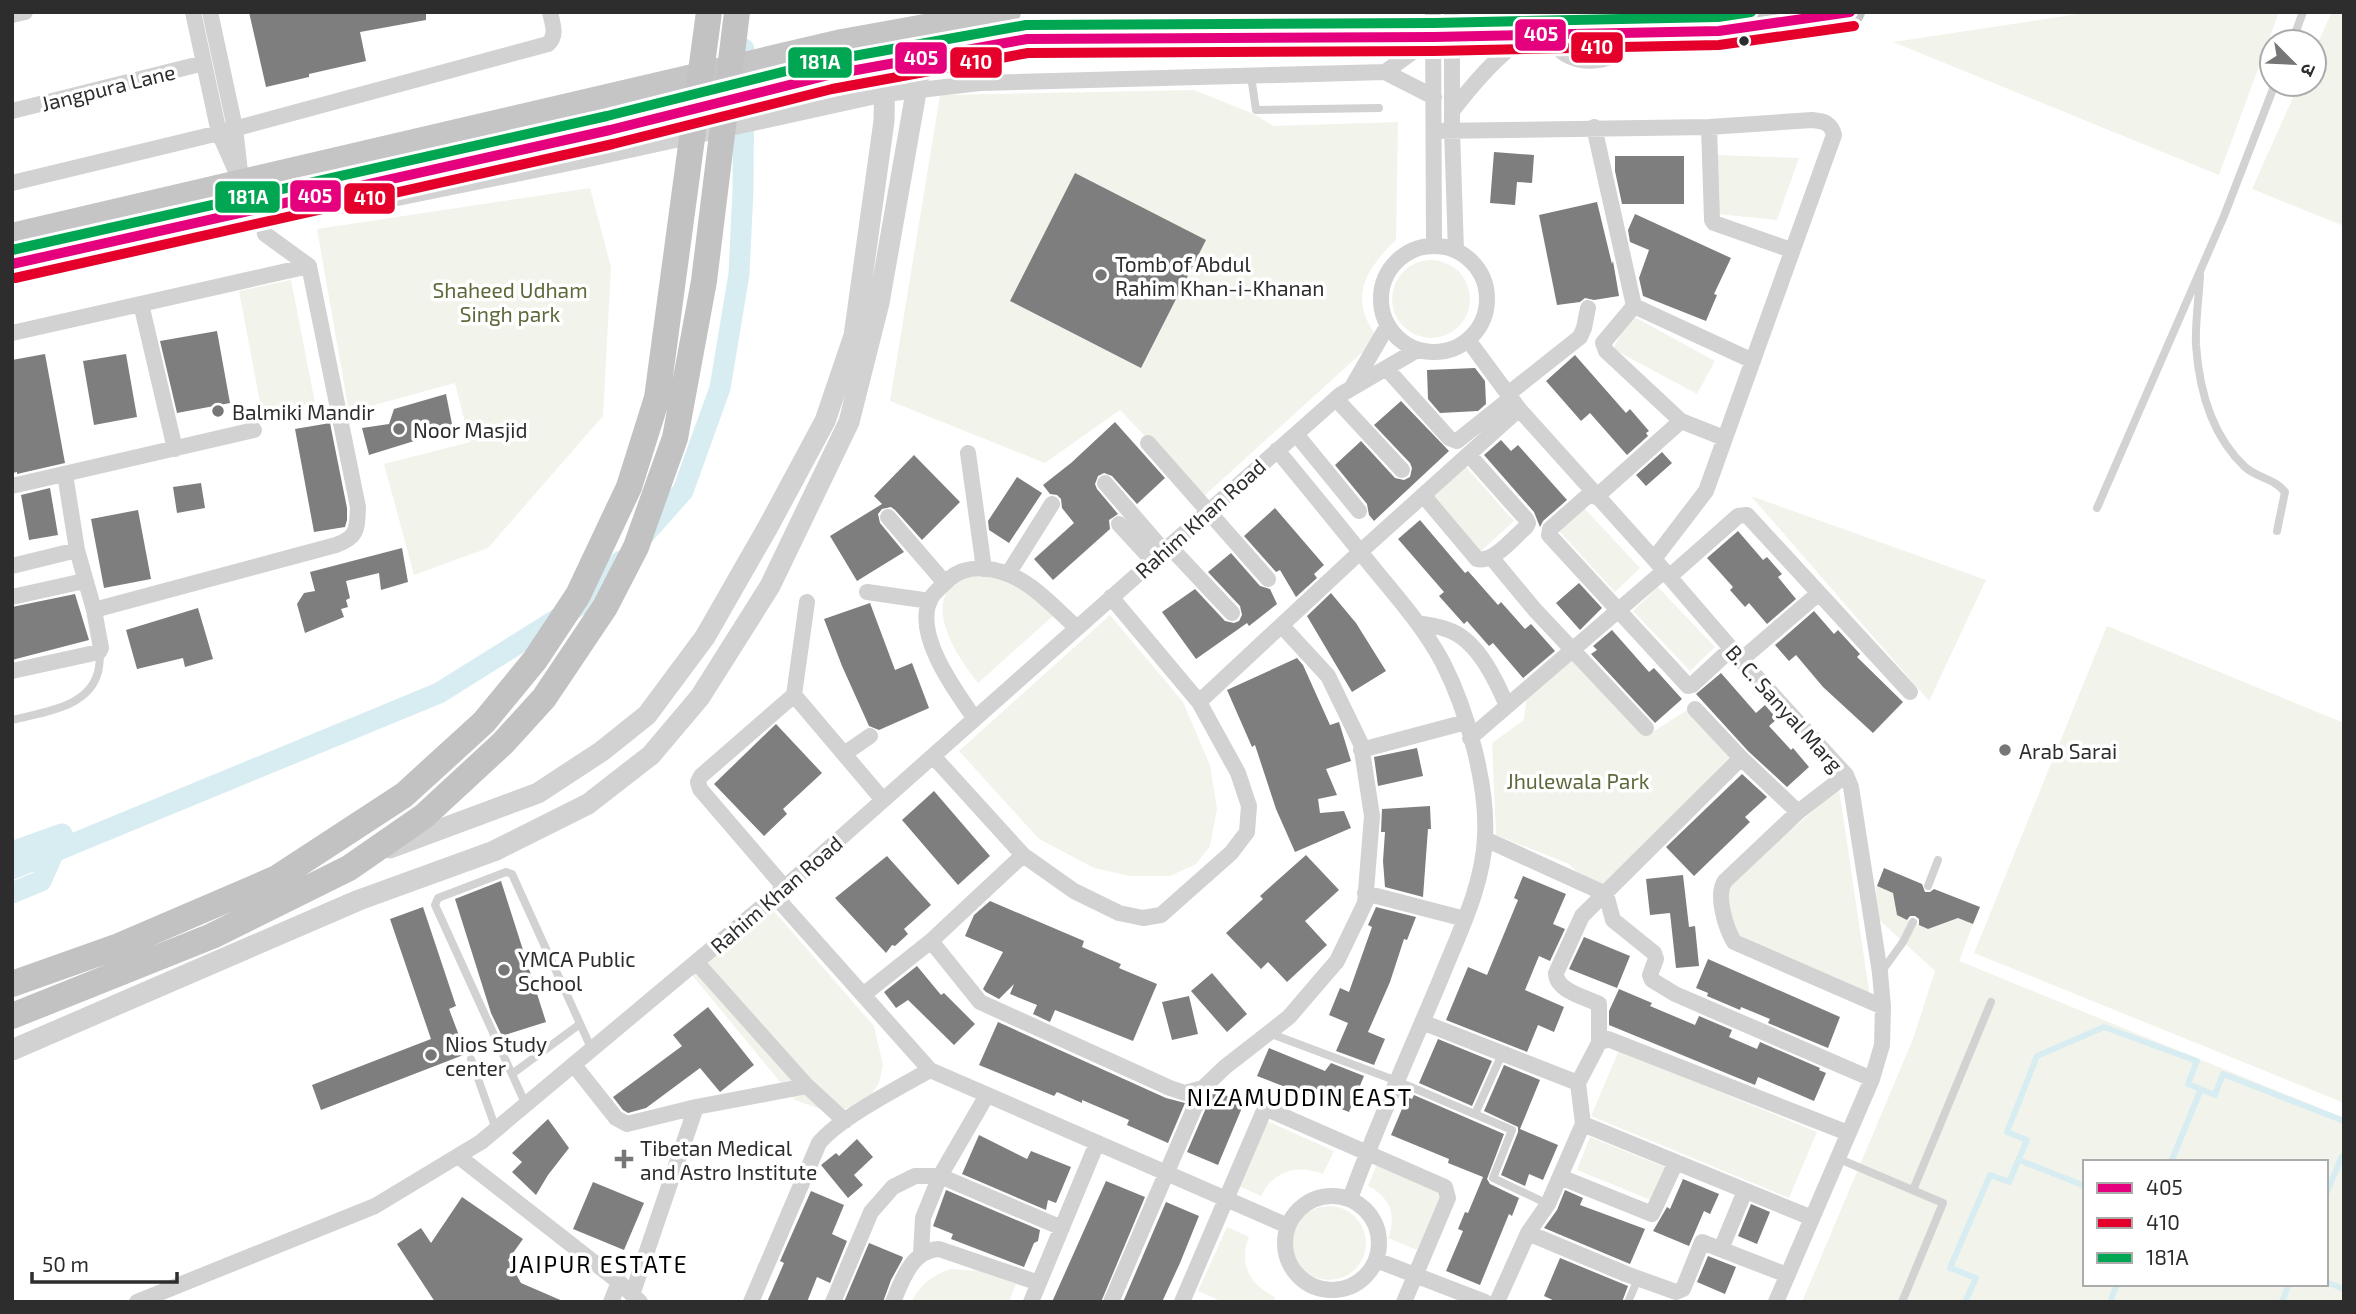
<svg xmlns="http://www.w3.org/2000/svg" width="2356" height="1314" font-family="'Exo 2','Noto Sans Devanagari',sans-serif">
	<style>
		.green { fill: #f2f4eb; fill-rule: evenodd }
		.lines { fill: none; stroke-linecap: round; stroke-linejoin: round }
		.stream { stroke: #d7edf1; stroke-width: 6 }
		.canal { stroke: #d7edf1; stroke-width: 21 }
		.building { fill: #7e7e7e }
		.service { stroke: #d2d2d2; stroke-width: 8 }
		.minor { stroke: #d2d2d2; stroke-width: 16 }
		.tertiary { stroke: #d2d2d2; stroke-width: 21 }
		.primary { stroke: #c5c5c5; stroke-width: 26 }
		.trunk-bridge { stroke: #c2c2c2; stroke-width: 26 }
		.bus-1-casing { stroke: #fff; stroke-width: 16 }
		.bus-2-casing { stroke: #fff; stroke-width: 16 }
		.bus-3-casing { stroke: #fff; stroke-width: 16 }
		.bus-1 { stroke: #e5007d; stroke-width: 10 }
		.bus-2 { stroke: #e4002b; stroke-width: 10 }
		.bus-3 { stroke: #00a651; stroke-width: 10 }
		.bus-dot { fill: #2d2d2d; stroke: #fff; stroke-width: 2.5 }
		.poi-dot { fill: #767676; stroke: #fff; stroke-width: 2.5 }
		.labels { text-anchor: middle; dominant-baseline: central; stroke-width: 7; stroke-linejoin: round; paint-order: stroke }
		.street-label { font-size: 21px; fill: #2d2d2d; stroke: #fff }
		.poi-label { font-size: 21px; fill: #2d2d2d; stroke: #fff; text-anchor: start }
		.park-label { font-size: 21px; fill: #5b693b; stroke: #fff }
		.neighbourhood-label { font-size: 23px; letter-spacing: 2px; fill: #000; stroke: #fff }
		.line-badge { stroke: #fff; stroke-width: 2.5 }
		.badge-label { font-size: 19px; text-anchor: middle; font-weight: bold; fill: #fff }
	</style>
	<rect width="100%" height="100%" fill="#fff"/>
	<path class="green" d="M2091,12H2279L2219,175L1893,42Z
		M2332,12H2344V226L2252,189L2299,84H2314V51Z
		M1194,90L1254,114L1273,126L1398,122L1396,240C1364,271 1348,299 1378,338L1203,497L1120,410L1045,463L890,401L940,95Z
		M1715,155L1799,158L1777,220L1717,214Z
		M590,188L611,267L603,416L488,548L414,575L384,464L470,442L455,383L349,412L317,229Z
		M1392 299a39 39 0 1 1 78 0a39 39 0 1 1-78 0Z
		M291,280L315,403L262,413L239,291Z
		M1631,315L1715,361L1697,394L1613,349Z
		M1466,467L1514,521L1480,552L1432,498Z
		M1751,496L1986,580L1929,701Z
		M1584,508L1640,568L1615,592L1559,531Z
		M969,573C1006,580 1027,587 1053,616L978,683C954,652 917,597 969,573Z
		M1658,587L1715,647L1690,671L1633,611Z
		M1110,615L1183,702L1210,765L1217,809L1210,846L1196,864L1170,876H1130L1094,868L1039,839L959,751Z
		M2107,626L2344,723V1103L1974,953Z
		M1567,660L1582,663L1648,735L1687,710L1731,756L1598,894L1569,864L1496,835L1492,743L1524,720L1527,692Z
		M1839,789L1870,997L1738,939L1724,887Z
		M1876,886L1893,893L1897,915L1928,929L1958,918L1973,924L1959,961L2344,1118V1302H1802L1913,1039L1935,971L1877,918ZM2085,1162H2326V1284H2085Z
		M773,910L874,1026L883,1065L879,1083L866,1103L844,1109L823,1110L795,1100L692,975Z
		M1619,1050L1817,1132L1789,1198L1591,1116Z
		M1267,1121L1334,1151L1323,1174C1298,1164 1274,1170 1261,1196L1239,1186Z
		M1590,1137L1667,1168L1653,1201L1577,1170Z
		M1377,1164L1442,1192L1417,1250L1388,1238C1397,1215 1390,1197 1368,1186Z
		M1292 1243a37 37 0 1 1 74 0a37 37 0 1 1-74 0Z
		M1227,1227L1249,1237C1238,1264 1250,1285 1275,1297L1273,1302H1223L1198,1291Z
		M950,1269L980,1271L1016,1284L1009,1302H911C921,1284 932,1276 950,1269Z"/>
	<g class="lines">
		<path class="stream" d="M2019,1160L2085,1186
			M2171,1162L2201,1089
			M2326,1194L2342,1156
			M2326,1282L2344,1289
			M1965,1302L1976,1278L1950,1268L1990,1175L2009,1182L2027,1140L2007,1132L2037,1056L2104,1027L2197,1061L2188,1084L2215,1095L2223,1074L2344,1121
			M2110,1302L2117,1284
			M2282,1302L2288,1286"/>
		<path class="canal" d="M643,536L683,491L720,388L739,274L743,190L744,49
			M12,852L62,834L41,881L12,893
			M12,869L439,693L586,601L621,561"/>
	</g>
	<path class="building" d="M249,12H426V20L360,32L366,61L309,74V77L266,87Z
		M1494,152L1534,155L1532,183L1517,182L1515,205L1490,203Z
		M1615,156H1684V204H1622L1615,171Z
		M1075,173L1206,240L1141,368L1010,301Z
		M1597,202L1612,264L1613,261L1619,296L1594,300L1585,298L1580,302L1557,305L1539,215Z
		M1635,214L1731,258L1714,294L1717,295L1706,321L1643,296L1639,278L1649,250L1630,242L1628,230Z
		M217,331L230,403L177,413L160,341Z
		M45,354L65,463L17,474V472L12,473V360Z
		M126,354L137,417L94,425L83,361Z
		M1575,355L1626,413L1630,409L1649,431L1646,433L1648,436L1627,455L1590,413L1581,421L1546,381Z
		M1475,368L1485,381L1486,404L1478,411L1440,413L1428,399L1427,370Z
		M446,394L453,429L369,455L362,428L389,424L394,409Z
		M1401,401L1449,451L1374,521L1369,515L1367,504L1335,465L1361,441L1395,478L1404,480L1410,477L1412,468L1410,463L1374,425Z
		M1115,422L1165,478L1137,504L1112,476L1104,473L1098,476L1095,484L1097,489L1118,514L1109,520L1110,529L1053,580L1034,559L1074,523L1062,508L1061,499L1057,495L1050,494L1043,485L1071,463Z
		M330,423L347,508V520L345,527L314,532L295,429Z
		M1501,440L1511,451L1518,445L1567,500L1543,521L1540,527L1534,512L1484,455Z
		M1662,452L1672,463L1646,486L1636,475Z
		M914,455L960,502L922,540L895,510L891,507L882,509L878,514L880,523L904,552L857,581L830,536L882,504L874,496Z
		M1017,477L1042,493L1009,543L989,530L988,521Z
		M201,483L205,508L177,513L173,487Z
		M50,488L58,535L29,540L21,495Z
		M1275,508L1324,565L1314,574L1317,578L1296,597L1280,570L1276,572L1244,536Z
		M138,510L151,579L104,588L91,519Z
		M1420,520L1465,573L1468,571L1498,605L1501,602L1525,629L1531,624L1555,651L1523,678L1493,643L1489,646L1467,621L1464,624L1439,596L1444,592L1398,539Z
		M1738,531L1763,560L1767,557L1782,574L1778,577L1796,599L1767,624L1749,603L1745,607L1730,590L1733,587L1707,558Z
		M402,548L408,582L381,590L379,573L346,581L350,598L346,600L348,607L341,609L344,617L305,633L297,604L304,593L315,591L310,572Z
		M1231,553L1260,586L1270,589L1277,604L1249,626L1247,623L1196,659L1162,612L1195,589L1225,621L1234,623L1239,621L1242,615L1240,606L1208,572Z
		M1579,583L1602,608L1580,630L1556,603Z
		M1331,593L1356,623L1386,671L1352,692L1307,616Z
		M75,594L89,640L12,660V607Z
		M870,603L895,670L912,663L929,708L879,730L869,726L842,666L824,619Z
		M198,608L213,659L185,667L183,658L137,669L126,630Z
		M1814,611L1834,634L1838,630L1860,654L1857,657L1903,702L1873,733L1823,687L1796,655L1789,661L1775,645Z
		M1612,630L1649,672L1654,668L1682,699L1655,723L1591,654L1597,650L1593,646Z
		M1297,658L1303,665L1330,725L1339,722L1351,761L1326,769L1337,795L1318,799L1320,813L1344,811L1351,828L1295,852L1276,809L1255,745L1252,747L1227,690Z
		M1721,673L1756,713L1765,705L1777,719L1769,726L1791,750L1793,748L1809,767L1787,787L1748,751L1696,694Z
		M776,724L822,773L783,809L787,814L764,836L714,784Z
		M1417,748L1423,776L1378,786L1374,757Z
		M1742,774L1767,797L1745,817L1750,822L1694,876L1666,847Z
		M934,791L990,856L958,885L902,820Z
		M1430,806L1431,829H1428L1423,897L1385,887L1383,861L1385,832H1381L1382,809Z
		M1306,855L1339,890L1305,921L1327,945L1287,982L1268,962L1261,969L1226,933L1263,899L1260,896Z
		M887,856L931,905L904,929L908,934L895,946L892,945L886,953L835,898Z
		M1884,868L1922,884L1925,892H1930L1934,889L1980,907L1973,924L1958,918L1928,929L1919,925V919L1915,916H1910L1907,920L1897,915L1893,893L1877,886Z
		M1683,875L1689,927L1695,926L1699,966L1676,968L1670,913L1650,915L1646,879Z
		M1523,876L1566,894L1553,924L1565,929L1550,961L1539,956L1525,990L1564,1007L1554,1032L1538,1025L1527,1052L1446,1020L1468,967L1487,975L1518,900L1514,898Z
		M501,881L546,1022L502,1036L491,1013L455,899Z
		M990,901L1084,941L1082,947L1121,964L1119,968L1157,984L1133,1041L1055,1010L1050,1022L1033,1014L1037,1005L1010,994L1014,984L999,999L986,992L983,989L1003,952L965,936L974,915Z
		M423,907L456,1006L449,1009L466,1054L321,1110L312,1085L431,1039L390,919Z
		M1376,907L1416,917L1407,940L1404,939L1390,982L1368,1032L1385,1039L1374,1065L1336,1051L1348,1023L1329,1015L1340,988L1349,992L1372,927L1368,925Z
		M1584,937L1630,956L1617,988L1569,969Z
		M1708,959L1840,1017L1828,1048L1768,1023L1770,1019L1741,1007L1740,1010L1707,996L1708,993L1696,988Z
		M917,966L941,995L944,993L975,1024L954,1045L908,1000L896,1008L884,992Z
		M1212,973L1247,1014L1227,1032L1191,991Z
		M1619,989L1652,1003L1650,1006L1695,1025L1699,1016L1732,1030L1729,1037L1757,1049L1760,1042L1820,1068L1819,1070L1826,1073L1814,1101L1758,1077L1755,1085L1609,1025V1011Z
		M1189,996L1198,1034L1172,1040L1162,1002Z
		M708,1007L754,1065L720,1092L700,1068L646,1108L628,1113L623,1110L613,1097L682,1046L673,1035Z
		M998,1022L1166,1098L1185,1103L1168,1143L1127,1125L1129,1120L1082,1100V1103L1057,1092L1054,1096L979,1065Z
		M1438,1039L1492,1061L1472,1106L1419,1083Z
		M1269,1048L1325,1071L1331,1063L1364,1076L1349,1112L1257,1076Z
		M1504,1065L1540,1080L1520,1129L1558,1145L1543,1180L1529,1174L1525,1186L1501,1175L1518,1132V1127L1484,1111Z
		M1215,1091L1244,1103L1218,1165L1187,1152L1212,1094Z
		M1414,1095L1504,1134L1487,1179L1490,1184L1519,1198L1512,1216L1509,1214L1480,1285L1446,1271L1463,1231L1458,1229L1465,1212L1468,1213L1483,1177L1448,1163L1449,1159L1391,1135L1407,1097L1412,1099Z
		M548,1119L569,1148L548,1175L536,1195L512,1172L522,1162L512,1153Z
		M979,1135L1027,1159L1031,1151L1071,1167L1056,1203L1048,1200L1046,1210L962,1174Z
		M857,1139L873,1157L854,1175L863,1185L848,1198L821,1165L836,1153L839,1156Z
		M1683,1179L1719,1194L1710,1214L1704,1211L1689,1246L1653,1231L1667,1207L1670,1209Z
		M1106,1181L1145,1197L1101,1302H1052Z
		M593,1182L644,1203L624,1250L573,1229Z
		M946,1190L1040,1230L1038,1241L1034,1243L1024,1267L951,1239L953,1234L933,1226Z
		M1565,1190L1583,1198L1580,1205L1645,1229L1630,1264L1544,1228L1557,1210Z
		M811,1191L844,1205L832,1234L847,1241L830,1283L817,1277L807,1302H767L784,1263L780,1261Z
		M462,1197L523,1239L508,1260L521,1283L565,1302H435L397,1244L421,1228L431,1243Z
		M1166,1202L1199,1216L1180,1263L1162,1302H1123Z
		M1751,1204L1770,1212L1757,1244L1738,1236Z
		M869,1243L903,1257L902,1260L891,1280L883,1302H844Z
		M1708,1256L1736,1267L1725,1294L1697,1282Z
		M1560,1258L1628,1286L1622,1302H1557L1544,1296Z"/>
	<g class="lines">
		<path class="service" d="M1548,38C1555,65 1596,72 1618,57C1624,53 1627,45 1630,39
			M2292,42L2303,12
			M1251,76L1256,110L1379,108
			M2200,275C2199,298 2195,322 2196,345C2199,389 2212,436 2245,467C2257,478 2274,478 2285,492L2277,531
			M2097,508L2224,216L2275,84
			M12,720C42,712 89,708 98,672C100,665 100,657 100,650
			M1928,886L1938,860
			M1882,971L1903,942L1913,922
			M1269,1033L1397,1081L1512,1130L1493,1178L1548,1204
			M471,1059L496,1129
			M512,1074L580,1024
			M526,1105L435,905L438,898L506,872L512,874L592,1050
			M1475,1114L1502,1054
			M1837,1158L1943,1203L1902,1302
			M1913,1190L1991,1002
			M1628,1302L1638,1279"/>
		<path class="minor" d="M193,12L219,133L235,169
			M210,12L235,128L242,189
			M1433,12L1434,246
			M1452,12V130L1456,251
			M12,15L25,12
			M1385,72L1434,97
			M12,111L204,63
			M1452,111C1474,83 1496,57 1525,36
			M1594,127L1634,306
			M1709,127L1712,220L1714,223L1791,250
			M1434,131L1709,127L1812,120C1824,121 1831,123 1834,135L1706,491L1654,559
			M12,183L219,133L548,44C558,35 552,23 550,12
			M305,204L358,206L584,160L885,94L980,83L1385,72L1432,38
			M1381 299a53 53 0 1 1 106 0a53 53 0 1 1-106 0Z
			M141,304L175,449
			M12,333L309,266
			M1468,340L1519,409L1654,559L1741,660L1846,775L1851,787L1880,973L1883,1007L1882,1045L1872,1079L1776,1302
			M1386,368L1449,438L1457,441L1511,398
			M1352,387L1388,325
			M1508,394L1580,337L1584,328L1588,308
			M1336,399L1402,470
			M1296,434L1359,511
			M1724,438L1681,421L1606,351L1603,343L1634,306L1753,361
			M1148,443L1268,579
			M1277,450C1310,490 1342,529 1374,569C1399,599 1425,629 1443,663C1467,710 1488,785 1485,837C1483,886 1459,933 1441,978C1410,1052 1377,1124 1350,1199
			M968,453L984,569
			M65,474L77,550L94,610
			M1105,483L1164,551
			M12,486L254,430
			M1592,492L1550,529L1549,535L1688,686L1692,685L1731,649
			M1423,495L1477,559C1494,563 1513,538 1526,527L1528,523L1526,519L1469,455
			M1596,497L1681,421
			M888,517L945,583
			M1119,524L1153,561
			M1169,546L1232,613
			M1491,557L1535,610L1646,728
			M12,566L77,550
			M1008,574L1052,504
			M1669,577L1738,516L1747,515L1910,692
			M867,592L930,601
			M12,597L84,581
			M807,602L794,695L883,800
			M1418,623C1428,625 1440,626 1451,631C1478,642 1496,680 1507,706
			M1741,660L1819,593
			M12,671L99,652L101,648L94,610L336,545C358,537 357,529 358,507L309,266L265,234L261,207
			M1199,702L1360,552L1519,409
			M1695,709L1741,758L1798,812
			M975,719C956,692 912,633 931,598C935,591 944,585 949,579C966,564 990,567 1010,575C1035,585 1057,610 1077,628
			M1470,738L1664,571
			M1361,750L1466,722
			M844,754L870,736
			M933,756L1023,855L1074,891L1119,913L1143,918L1161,915L1231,853L1247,832L1249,806L1238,773L1199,702L1111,597
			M1846,775L1798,812L1725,881C1715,895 1726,928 1734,942L1883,1007
			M1485,839L1606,894L1613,920L1654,953L1656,959L1650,975L1652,980L1675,994L1872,1079
			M1023,855L931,941L980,1002L1170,1088L1185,1093L1203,1088L1225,1067L1289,1017L1337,961L1365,903L1372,816L1361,744L1328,676L1282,626
			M785,888L700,789L698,782L701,776L794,695
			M1365,893L1465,919
			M775,896L930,1070L1288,1226
			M697,963L807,1086L845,1121
			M863,995L931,941
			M1422,1022L1578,1083L1583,1124L1548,1204L1528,1233L1497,1302
			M1599,1043V1004C1585,997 1556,991 1556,973L1582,916L1741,758
			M574,1065L616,1118L627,1124L696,1107L807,1086
			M1578,1083L1599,1043L1608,1039L1848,1133
			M1583,1124L1812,1218
			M458,1156L619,1282L640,1302
			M1560,1177L1652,1214L1676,1162
			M1285 1243a47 47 0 1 1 94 0a47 47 0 1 1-94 0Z
			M1528,1233L1626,1274L1676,1292L1683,1289L1702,1242L1787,1275
			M1721,1249L1745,1191
			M921,1254L923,1218L940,1176L987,1095
			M1376,1260L1485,1302
			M632,1295L696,1107
			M137,1302L375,1206L481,1142L775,896L1340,395L1417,350
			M611,1302L619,1282
			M751,1302L819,1143C839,1118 900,1087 930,1070
			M833,1302L871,1212L893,1187L915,1176H940L1062,1228
			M893,1302C902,1280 912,1250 939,1249L1039,1283
			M1031,1302L1097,1143
			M1111,1302L1203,1088
			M1182,1302L1263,1113L1267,1109L1445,1187L1448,1198L1404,1302"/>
		<path class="tertiary" d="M390,848L538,793L602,751L647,715L705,637L768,527L825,421L854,336L884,121L885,65
			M12,1050L359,900L494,851L588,804L651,755L700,697L770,586L849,422L879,303L922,58"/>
		<path class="primary" d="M12,236L842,42L1008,12
			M12,264L281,202L610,130L829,75L1027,39L1434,37L1719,31L1852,12"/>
		<path class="trunk-bridge" d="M12,984L119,946L277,878L404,795L484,722L535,660L578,595L629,487L657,398L709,12
			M12,1016L212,936L349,868L424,816L503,743L544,698L605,607L636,547L675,438L704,281L737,12"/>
		<defs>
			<path id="bus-1" d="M12,264L610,130L829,75L1027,39L1434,37L1719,31L1850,12"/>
			<path id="bus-2" d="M15,278L613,144L832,89L1028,53L1434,51L1719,45L1854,26"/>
			<path id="bus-3" d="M12,250L607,116L826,61L1026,25L1434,23L1718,17L1751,12"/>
		</defs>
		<use href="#bus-1" class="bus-1-casing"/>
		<use href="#bus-2" class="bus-2-casing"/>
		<use href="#bus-3" class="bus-3-casing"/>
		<use href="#bus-1" class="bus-1"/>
		<use href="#bus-2" class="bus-2"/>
		<use href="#bus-3" class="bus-3"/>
	</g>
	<circle class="bus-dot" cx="1744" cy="41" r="6"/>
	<g class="poi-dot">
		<circle cx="1101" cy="275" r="7"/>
		<circle cx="218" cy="411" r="7"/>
		<circle cx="399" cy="429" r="7"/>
		<circle cx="2005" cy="750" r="7"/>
		<circle cx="504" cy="970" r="7"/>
		<circle cx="431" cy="1055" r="7"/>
		<path d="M620.5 1148.5h7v7h7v7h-7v7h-7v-7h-7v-7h7z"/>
	</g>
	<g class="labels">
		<g class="street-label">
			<text transform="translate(108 87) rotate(-14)">Jangpura Lane</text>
			<text transform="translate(1200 518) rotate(-42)">Rahim Khan Road</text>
			<text transform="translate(1785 708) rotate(48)">B. C. Sanyal Marg</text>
			<text transform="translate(776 894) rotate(-41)">Rahim Khan Road</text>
		</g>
		<g class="poi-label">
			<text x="1115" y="263">Tomb of Abdul<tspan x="1115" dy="24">Rahim Khan-i-Khanan</tspan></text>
			<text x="232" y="411">Balmiki Mandir</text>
			<text x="413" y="429">Noor Masjid</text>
			<text x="2019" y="750">Arab Sarai</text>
			<text x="518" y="958">YMCA Public<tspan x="518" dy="24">School</tspan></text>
			<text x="445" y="1043">Nios Study<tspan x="445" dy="24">center</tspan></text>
			<text x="640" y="1147">Tibetan Medical<tspan x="640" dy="24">and Astro Institute</tspan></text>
		</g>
		<g class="park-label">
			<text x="510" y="289">Shaheed Udham<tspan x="510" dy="24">Singh park</tspan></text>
			<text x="1578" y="780">Jhulewala Park</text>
		</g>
		<g class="neighbourhood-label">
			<text x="1300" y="1097">NIZAMUDDIN EAST</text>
			<text x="599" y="1264">JAIPUR ESTATE</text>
		</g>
	</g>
	<g class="line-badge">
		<rect x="1514" y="18" width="53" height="34" rx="7" fill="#e5007d"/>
		<rect x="1570" y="31" width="54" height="33" rx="7" fill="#e4002b"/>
		<rect x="894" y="41" width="54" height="34" rx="7" fill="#e5007d"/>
		<rect x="787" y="46" width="66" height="33" rx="7" fill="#00a651"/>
		<rect x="949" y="46" width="54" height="33" rx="7" fill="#e4002b"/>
		<rect x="289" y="179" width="53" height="34" rx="7" fill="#e5007d"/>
		<rect x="214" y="180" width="67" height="34" rx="7" fill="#00a651"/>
		<rect x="343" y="182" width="53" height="33" rx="7" fill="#e4002b"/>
	</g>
	<g class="badge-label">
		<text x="1541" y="41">405</text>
		<text x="1597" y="54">410</text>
		<text x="921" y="65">405</text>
		<text x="820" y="69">181A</text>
		<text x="976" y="69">410</text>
		<text x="315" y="203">405</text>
		<text x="248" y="204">181A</text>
		<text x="370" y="205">410</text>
	</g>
	<rect width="2356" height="1314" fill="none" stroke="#2d2d2d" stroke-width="28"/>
	<rect x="2083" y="1160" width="245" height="126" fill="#ffffff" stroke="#ababab" stroke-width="2"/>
	<rect x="2097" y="1183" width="35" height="10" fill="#e5007d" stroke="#ababab" stroke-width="2"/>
	<text x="2146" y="1195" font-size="21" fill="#2d2d2d">405</text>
	<rect x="2097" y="1218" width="35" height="10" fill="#e4002b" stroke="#ababab" stroke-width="2"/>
	<text x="2146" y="1230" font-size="21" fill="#2d2d2d">410</text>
	<rect x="2097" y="1253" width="35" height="10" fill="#00a651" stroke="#ababab" stroke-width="2"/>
	<text x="2146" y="1265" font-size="21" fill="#2d2d2d">181A</text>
	<g transform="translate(2293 63) rotate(114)"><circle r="33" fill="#ffffff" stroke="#ababab" stroke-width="2"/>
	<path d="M0-5L12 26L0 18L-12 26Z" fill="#767676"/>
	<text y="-10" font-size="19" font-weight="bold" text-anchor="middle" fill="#2d2d2d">उ</text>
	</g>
	<path d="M32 1272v10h145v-10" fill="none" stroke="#2d2d2d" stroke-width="3.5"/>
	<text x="42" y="1272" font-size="21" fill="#2d2d2d" stroke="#ffffff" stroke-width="5" paint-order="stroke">50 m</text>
</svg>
